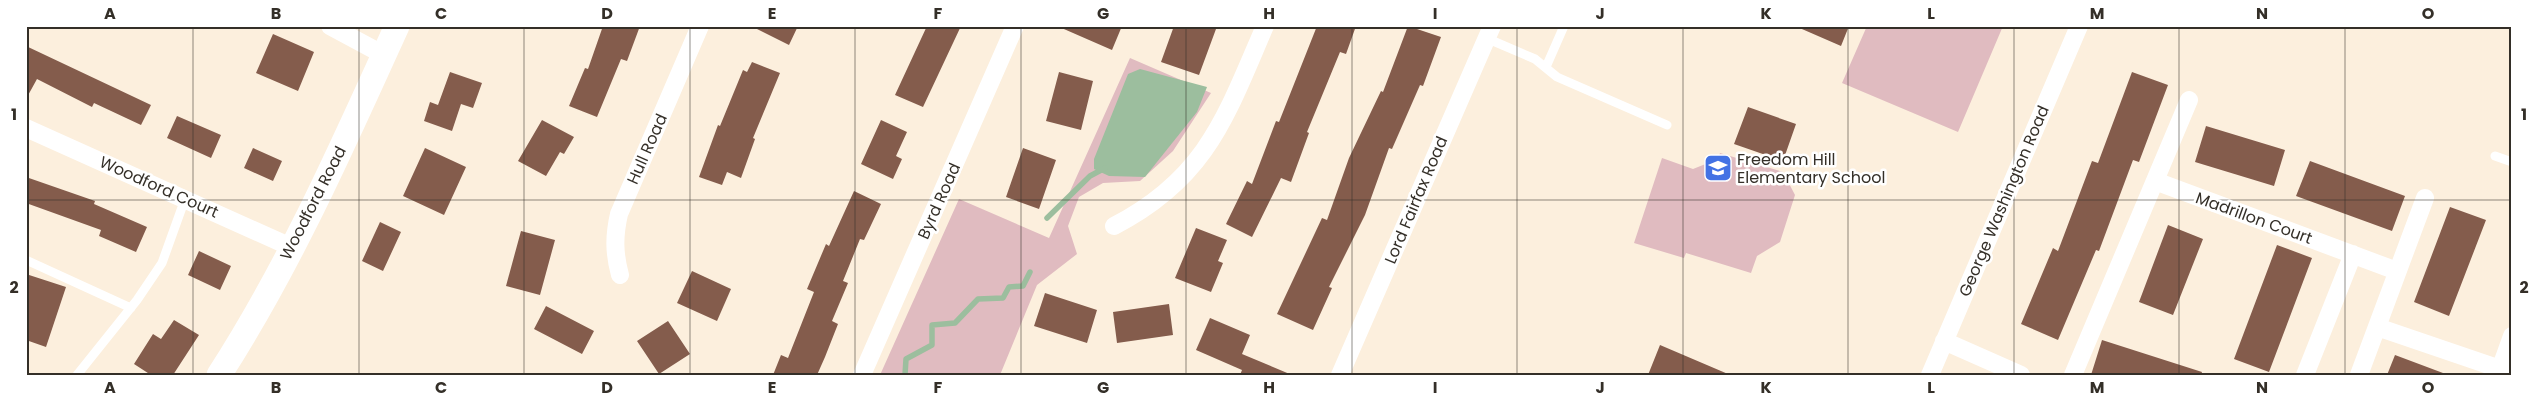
<svg xmlns="http://www.w3.org/2000/svg" width="2538" height="401" font-family="Poppins,sans-serif">
	<style>
		.green { fill: #e0bbc0 }
		.water { fill: #9cbe9e }
		.lines { fill: none; stroke-linecap: round; stroke-linejoin: round }
		.stream { stroke: #9cbe9e; stroke-width: 5.5 }
		.building { fill: #845c4c }
		.lane { stroke: #fff; stroke-width: 9 }
		.street { stroke: #fff; stroke-width: 18 }
		.secondary { stroke: #fff; stroke-width: 25 }
		.grid { fill: none; stroke: #342f28; stroke-width: 1; stroke-opacity: 0.55 }
		.labels { text-anchor: middle; dominant-baseline: central; stroke-width: 5; stroke-linejoin: round; paint-order: stroke }
		.street-label { font-size: 16px; fill: #342f28; stroke: #fff }
		.poi-label { font-size: 16px; fill: #342f28; stroke: #fff; text-anchor: start }
		.neatline { fill: none; stroke: #342f28; stroke-width: 2 }
		.grid-label { font-size: 16px; text-anchor: middle; font-weight: bold; fill: #342f28 }
	</style>
	<rect width="100%" height="100%" fill="#fcefdd"/>
	<path class="green" d="M1867,26H2003L1958,132L1842,83Z
		M1130,58L1211,93L1173,151L1140,181L1103,183L1079,197L1068,226L1077,254L1037,285L1000,375H880L959,199L1049,238Z
		M1720,153L1783,172L1795,195L1780,242L1757,256L1751,273L1686,253L1684,258L1634,243L1662,158L1693,169L1718,159Z"/>
	<path class="water" d="M1140,69L1207,87L1197,112L1145,177L1109,176L1094,169V159L1128,74Z"/>
	<g class="lines">
		<path class="stream" d="M1047,218L1090,176L1105,168
			M905,375L906,359L932,345V325L955,323L978,299L1003,298L1009,287L1023,286L1030,272"/>
	</g>
	<path class="building" d="M603,26H640L627,61L621,59L597,117L569,106L585,68L588,69Z
		M751,26H798L789,45Z
		M927,26H961L923,107L895,95Z
		M1057,26H1122L1112,50Z
		M1174,26H1207L1216,29L1199,75L1161,62Z
		M1317,26H1356L1346,54L1340,52L1307,132L1309,133L1291,182L1281,178L1252,237L1226,224L1247,181L1252,184L1276,121L1279,122Z
		M1408,26L1441,37L1423,86L1420,85L1392,149L1389,148L1365,215L1329,287L1332,288L1313,330L1277,314L1322,218L1327,220L1349,158L1381,91L1383,92Z
		M1795,26H1849L1841,46Z
		M273,34L314,52L298,91L256,73Z
		M26,46L151,105L141,125L94,103L92,107L37,79L26,99Z
		M752,62L780,73L753,138L755,139L741,178L727,172L722,185L699,177L718,125L720,126L743,70L747,72Z
		M450,72L482,83L473,108L461,104L452,131L424,121L430,102L438,105Z
		M1059,72L1093,81L1081,130L1046,121Z
		M2132,72L2168,85L2139,162L2133,160L2099,251L2096,250L2058,340L2021,324L2053,248L2058,251L2092,161L2098,163Z
		M1748,107L1796,124L1783,161L1734,144Z
		M177,116L221,135L211,158L167,138Z
		M542,120L574,137L564,154L560,152L546,176L518,161Z
		M881,120L907,132L896,156L902,159L893,179L861,164Z
		M2206,126L2285,150L2274,186L2195,162Z
		M253,148L282,161L273,181L244,168Z
		M425,148L466,167L444,215L403,196Z
		M1023,148L1056,160L1039,209L1006,197Z
		M2310,161L2405,196L2392,231L2296,196Z
		M26,177L95,201L94,204L147,227L136,252L99,236L101,230L26,203Z
		M854,191L881,204L864,240L860,239L843,281L848,283L832,321L838,324L825,357L817,375H773L781,355L788,358L814,292L807,289L826,244L829,246Z
		M2450,207L2486,220L2449,316L2414,302Z
		M380,222L401,232L383,271L362,261Z
		M2168,225L2203,239L2173,315L2139,302Z
		M1196,228L1227,240L1218,261L1223,263L1211,292L1175,278Z
		M521,231L555,240L540,295L506,286Z
		M2277,245L2312,258L2269,372L2234,359Z
		M199,251L231,266L220,290L188,275Z
		M692,271L731,289L717,321L677,303Z
		M26,274L66,287L46,347L26,340Z
		M1045,293L1097,310L1087,343L1034,326Z
		M1169,304L1173,335L1117,343L1113,312Z
		M546,306L594,331L582,354L534,329Z
		M1210,318L1250,335L1242,354L1292,375H1240L1242,370L1196,350Z
		M174,320L199,335L173,375H151L134,364L153,334L161,339Z
		M668,321L690,354L659,374L637,341Z
		M2102,340L2202,372L2201,375H2091Z
		M1660,345L1728,374V375H1648Z
		M2395,355L2443,373L2442,375H2387Z"/>
	<g class="lines">
		<path class="lane" d="M1486,38L1535,59L1557,77L1667,125
			M1546,67L1564,26
			M2495,156L2512,162
			M26,260L131,308
			M77,375L137,300L162,263L185,199"/>
		<path class="street" d="M330,26L384,55
			M26,128L291,247
			M2155,181L2397,271
			M1114,226C1207,178 1226,116 1265,26
			M620,275C614,253 614,236 619,214L700,26
			M2377,327L2512,373
			M1944,341L2021,375
			M862,375L1015,26
			M1340,375L1492,26
			M1930,375L2079,26
			M2073,375L2189,100
			M2305,375L2353,254
			M2359,375L2425,198
			M2498,375L2512,336"/>
		<path class="secondary" d="M219,375C290,265 343,145 397,26"/>
	</g>
	<path class="grid" d="M193,26V375M359,26V375M524,26V375M690,26V375M855,26V375M1021,26V375M1186,26V375M1352,26V375M1517,26V375M1683,26V375M1848,26V375M2014,26V375M2179,26V375M2345,26V375M26,200H2512"/>
	<defs>
		<symbol id="school-square" viewBox="-11 -11 22 22"><rect x="-9" y="-9" width="18" height="18" rx="4" fill="#4372e4" stroke="#fff"/><path d="M0-5L7-2L0 1L-7-2ZM-4 1L0 2.5L4 1V4Q0 6-4 4Z" fill="#fff"/></symbol>
	</defs>
	<g fill-rule="evenodd">
		<use href="#school-square" x="1702" y="152" width="32" height="32"/>
	</g>
	<g class="labels">
		<g class="street-label">
			<text transform="translate(647 149) rotate(-66)">Hull Road</text>
			<text transform="translate(159 187) rotate(24)">Woodford Court</text>
			<text transform="translate(1416 200) rotate(-67)">Lord Fairfax Road</text>
			<text transform="translate(939 201) rotate(-66)">Byrd Road</text>
			<text transform="translate(2004 201) rotate(-67)">George Washington Road</text>
			<text transform="translate(313 203) rotate(-63)">Woodford Road</text>
			<text transform="translate(2254 218) rotate(20)">Madrillon Court</text>
		</g>
		<g class="poi-label">
			<text x="1737" y="159">Freedom Hill<tspan x="1737" dy="18">Elementary School</tspan></text>
		</g>
	</g>
	<rect width="2538" height="401" fill="none" stroke="#ffffff" stroke-width="55"/>
	<rect x="28" y="28" width="2482" height="346" class="neatline"/>
	<g class="grid-label">
		<text x="110" y="19">A</text>
		<text x="276" y="19">B</text>
		<text x="441" y="19">C</text>
		<text x="607" y="19">D</text>
		<text x="772" y="19">E</text>
		<text x="938" y="19">F</text>
		<text x="1103" y="19">G</text>
		<text x="1269" y="19">H</text>
		<text x="1435" y="19">I</text>
		<text x="1600" y="19">J</text>
		<text x="1766" y="19">K</text>
		<text x="1931" y="19">L</text>
		<text x="2097" y="19">M</text>
		<text x="2262" y="19">N</text>
		<text x="2428" y="19">O</text>
		<text x="14" y="120">1</text>
		<text x="2524" y="120">1</text>
		<text x="14" y="293">2</text>
		<text x="2524" y="293">2</text>
		<text x="110" y="393">A</text>
		<text x="276" y="393">B</text>
		<text x="441" y="393">C</text>
		<text x="607" y="393">D</text>
		<text x="772" y="393">E</text>
		<text x="938" y="393">F</text>
		<text x="1103" y="393">G</text>
		<text x="1269" y="393">H</text>
		<text x="1435" y="393">I</text>
		<text x="1600" y="393">J</text>
		<text x="1766" y="393">K</text>
		<text x="1931" y="393">L</text>
		<text x="2097" y="393">M</text>
		<text x="2262" y="393">N</text>
		<text x="2428" y="393">O</text>
	</g>
</svg>
